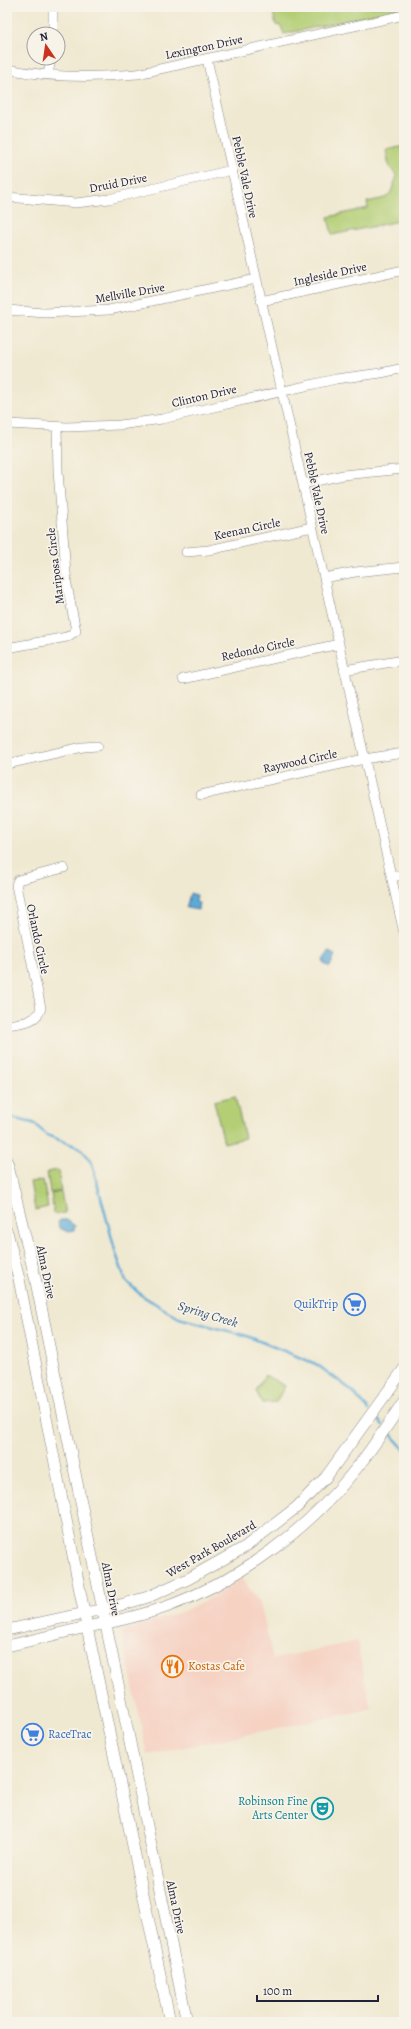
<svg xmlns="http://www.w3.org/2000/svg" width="411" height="2029" font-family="Alegreya,serif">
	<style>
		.built { fill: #f6d2c3 }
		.green { fill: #b3ce74; stroke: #6a7858 }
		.water { fill: #5baad5; stroke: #3e6688 }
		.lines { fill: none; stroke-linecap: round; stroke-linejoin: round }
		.stream { stroke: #5baad5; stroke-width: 2.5 }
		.minor-casing { stroke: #898686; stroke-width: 10 }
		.major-casing { stroke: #898686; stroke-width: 12 }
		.minor { stroke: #fff; stroke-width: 9 }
		.major { stroke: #fff; stroke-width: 11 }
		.labels { text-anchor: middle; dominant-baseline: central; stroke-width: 3.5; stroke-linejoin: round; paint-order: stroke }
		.street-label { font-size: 12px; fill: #22223b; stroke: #f7f3e8 }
		.shop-label { font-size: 12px; fill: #366cbe; stroke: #f7f3e8; text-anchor: end }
		.food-label { font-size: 12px; fill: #c56008; stroke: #f7f3e8; text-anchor: start }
		.culture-label { font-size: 12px; fill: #0d838f; stroke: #f7f3e8; text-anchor: end }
		.water-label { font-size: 13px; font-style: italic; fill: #395879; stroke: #f7f3e8 }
	</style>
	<rect width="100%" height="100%" fill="#f7f3e8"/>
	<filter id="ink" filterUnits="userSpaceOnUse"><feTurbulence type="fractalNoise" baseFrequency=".025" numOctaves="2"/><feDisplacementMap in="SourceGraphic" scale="8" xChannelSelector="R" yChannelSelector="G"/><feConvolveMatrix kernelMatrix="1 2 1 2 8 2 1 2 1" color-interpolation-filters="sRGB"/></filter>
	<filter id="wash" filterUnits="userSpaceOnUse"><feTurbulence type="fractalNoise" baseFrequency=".012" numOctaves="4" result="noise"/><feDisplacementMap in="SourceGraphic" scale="16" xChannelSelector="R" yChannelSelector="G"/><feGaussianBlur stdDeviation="0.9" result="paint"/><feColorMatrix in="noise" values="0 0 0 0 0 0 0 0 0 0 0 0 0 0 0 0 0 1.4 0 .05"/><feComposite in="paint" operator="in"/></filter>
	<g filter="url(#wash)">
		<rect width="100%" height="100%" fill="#f0e9d1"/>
		<path class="built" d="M242,1578L260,1603L273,1659L357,1641L371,1709L147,1755L122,1632L181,1612L216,1595Z"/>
		<path class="green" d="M272,7H404V8L284,34L281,26L276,25Z
			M404,146V220L332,235L328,217L368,208L367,202L385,198L390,194L396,179V175L389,166L386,150Z
			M235,1096L245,1138L224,1143L214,1101Z
			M58,1170L61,1191L50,1193L47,1172Z
			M43,1180L48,1207L35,1210L30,1182Z
			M61,1192L65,1213L54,1214L51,1194Z
			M265,1375L285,1386L276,1402L262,1403L256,1391Z"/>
		<path class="water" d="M190,893L197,895L196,902L199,903L198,910L186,908Z
			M329,952L335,955L330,967L324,964L323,960Z
			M60,1220H67L75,1226L74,1230L68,1232L59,1228L58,1222Z"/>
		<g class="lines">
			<path class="stream" d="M7,1117L33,1123L47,1135L80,1148L91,1160L116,1254L126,1281L141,1295L179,1318L247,1336L316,1364L350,1389L369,1410
				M374,1416L383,1425
				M387,1430L404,1449
				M404,1600L402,1614L404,1622"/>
		</g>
	</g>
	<g filter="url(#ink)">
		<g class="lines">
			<defs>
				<path id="minor" d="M53,7V34
					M207,59L404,933
					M7,69C50,78 93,78 137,74L404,15
					M48,75L51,58
					M7,197L76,203L109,199L232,170
					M261,301L404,270
					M7,310L45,313L109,310L256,279
					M7,424L67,427L120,425L162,419L336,379L381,373L404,368
					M303,484L343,475L404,469
					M186,552L209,550L312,527
					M324,578L355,572L404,567
					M7,648L67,637L76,631L67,585L58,471L57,427
					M344,670L404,660
					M183,679L339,644
					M7,764L83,747L98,746
					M201,795L364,759L404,753
					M391,877L404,875
					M7,1025C20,1023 37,1023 41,1008L16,885L18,880L64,868"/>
				<path id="major" d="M7,1162L35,1277L187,2022
					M7,1232L19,1279L87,1627L170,2022
					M7,1630L117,1606L148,1597L188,1579L245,1547L297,1507L326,1477L404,1369
					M7,1646C34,1640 60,1633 87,1627C113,1622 140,1616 166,1607C239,1580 306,1532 355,1470C373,1448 388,1424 404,1401"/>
			</defs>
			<use href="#minor" class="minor-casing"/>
			<use href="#major" class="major-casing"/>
			<use href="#minor" class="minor"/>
			<use href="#major" class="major"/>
		</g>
	</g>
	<defs>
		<symbol id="supermarket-ring" viewBox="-11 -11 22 22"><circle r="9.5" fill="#f7f3e8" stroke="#3f7fe0" stroke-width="1.5"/><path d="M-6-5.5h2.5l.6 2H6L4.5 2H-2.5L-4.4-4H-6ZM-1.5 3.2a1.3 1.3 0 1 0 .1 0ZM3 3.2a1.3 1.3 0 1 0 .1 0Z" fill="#3f7fe0"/></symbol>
		<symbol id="restaurant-ring" viewBox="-11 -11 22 22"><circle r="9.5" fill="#f7f3e8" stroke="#e8710a" stroke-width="1.5"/><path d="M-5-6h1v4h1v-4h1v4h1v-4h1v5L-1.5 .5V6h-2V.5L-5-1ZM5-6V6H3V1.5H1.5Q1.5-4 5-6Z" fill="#e8710a"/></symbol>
		<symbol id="theatre-ring" viewBox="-11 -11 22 22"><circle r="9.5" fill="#f7f3e8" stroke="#0f9aa8" stroke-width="1.5"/><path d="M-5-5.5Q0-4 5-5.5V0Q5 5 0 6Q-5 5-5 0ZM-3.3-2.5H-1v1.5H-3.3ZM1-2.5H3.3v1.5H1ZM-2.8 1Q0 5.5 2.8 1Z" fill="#0f9aa8"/></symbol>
	</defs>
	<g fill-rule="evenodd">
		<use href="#supermarket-ring" x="342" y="1292" width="25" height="25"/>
		<use href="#restaurant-ring" x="160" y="1654" width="25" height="25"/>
		<use href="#supermarket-ring" x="20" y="1722" width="25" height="25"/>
		<use href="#theatre-ring" x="310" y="1796" width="25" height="25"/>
	</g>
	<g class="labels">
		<g class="street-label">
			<text transform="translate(204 47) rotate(-12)">Lexington Drive</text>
			<text transform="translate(245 177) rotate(78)">Pebble Vale Drive</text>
			<text transform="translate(118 183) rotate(-11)">Druid Drive</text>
			<text transform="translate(330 274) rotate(-12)">Ingleside Drive</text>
			<text transform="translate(130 293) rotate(-10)">Mellville Drive</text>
			<text transform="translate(204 396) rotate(-13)">Clinton Drive</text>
			<text transform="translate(317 493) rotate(78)">Pebble Vale Drive</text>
			<text transform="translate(247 529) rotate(-12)">Keenan Circle</text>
			<text transform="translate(55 566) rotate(-97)">Mariposa Circle</text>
			<text transform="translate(258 649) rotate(-12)">Redondo Circle</text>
			<text transform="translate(300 761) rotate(-12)">Raywood Circle</text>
			<text transform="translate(38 939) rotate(78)">Orlando Circle</text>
			<text transform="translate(46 1272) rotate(78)">Alma Drive</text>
			<text transform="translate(211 1549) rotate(-30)">West Park Boulevard</text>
			<text transform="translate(111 1589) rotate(79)">Alma Drive</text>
			<text transform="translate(176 1907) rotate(78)">Alma Drive</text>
		</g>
		<g class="shop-label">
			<text x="338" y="1304">QuikTrip</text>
			<text x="48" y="1734" text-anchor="start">RaceTrac</text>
		</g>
		<g class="food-label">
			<text x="188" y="1666">Kostas Cafe</text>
		</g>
		<g class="culture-label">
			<text x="308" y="1801">Robinson Fine<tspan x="308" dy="14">Arts Center</tspan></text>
		</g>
		<g class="water-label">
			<text transform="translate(208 1314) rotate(17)">Spring Creek</text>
		</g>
	</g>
	<rect width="411" height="2029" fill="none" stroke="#f7f3e8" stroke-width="24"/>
	<g transform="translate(46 46) rotate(347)"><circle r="19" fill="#f7f3e8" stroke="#a29fa3"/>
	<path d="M0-3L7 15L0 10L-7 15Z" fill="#c8321e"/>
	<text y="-6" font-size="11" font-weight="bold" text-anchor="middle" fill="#22223b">N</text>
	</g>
	<path d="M257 1995v6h121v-6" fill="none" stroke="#22223b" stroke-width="2"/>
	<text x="263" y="1995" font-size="12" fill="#22223b" stroke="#f7f3e8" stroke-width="3" paint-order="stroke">100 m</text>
</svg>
